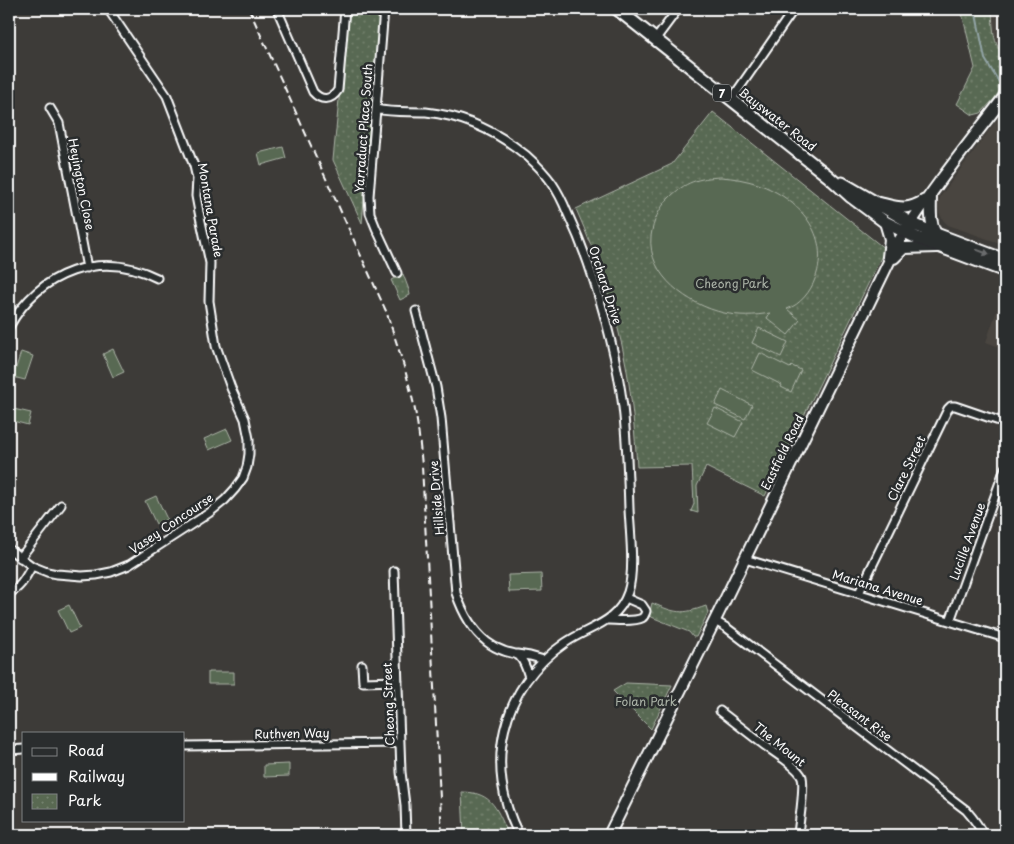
<svg xmlns="http://www.w3.org/2000/svg" width="1014" height="844" font-family="'Playpen Sans',sans-serif">
	<style>
		.built { fill: #4a453f }
		.park { fill: url(#park-dots); stroke: #acb4a8 }
		.pitch { fill: #596952; stroke: #acb4a8 }
		.lines { fill: none; stroke-linecap: round; stroke-linejoin: round }
		.stream { stroke: #92a4a6; stroke-width: 2 }
		.minor-casing { stroke: #fff; stroke-width: 11 }
		.secondary-casing { stroke: #fff; stroke-width: 14 }
		.primary-casing { stroke: #fff; stroke-width: 15 }
		.minor { stroke: #2a2d2e; stroke-width: 7 }
		.secondary { stroke: #2a2d2e; stroke-width: 10 }
		.primary { stroke: #2a2d2e; stroke-width: 11 }
		.rail { stroke: #fff; stroke-width: 2; stroke-dasharray: 8 4; stroke-linecap: butt }
		.oneway { fill: #6a6c6d }
		.labels { text-anchor: middle; dominant-baseline: central; stroke-width: 5; stroke-linejoin: round; paint-order: stroke }
		.shield { fill: #2a2d2e; stroke: #bfc0c0; stroke-width: 1 }
		.shield-label { font-size: 11px; font-weight: bold; fill: #fff }
		.street-label { font-size: 12px; fill: #fff; stroke: #2a2d2e }
		.park-label { font-size: 12px; fill: #acb4a8; stroke: #2a2d2e }
	</style>
	<defs>
		<pattern id="park-dots" width="8" height="8" patternUnits="userSpaceOnUse" patternTransform="scale(1.25)"><rect width="8" height="8" fill="#596952"/><path d="M2 2h.1M6 6h.1" fill="none" stroke="#72806c" stroke-width="1.8" stroke-linecap="round"/></pattern>
	</defs>
	<rect width="100%" height="100%" fill="#3d3b38"/>
	<filter id="ink" filterUnits="userSpaceOnUse"><feTurbulence type="fractalNoise" baseFrequency=".02" numOctaves="2"/><feDisplacementMap in="SourceGraphic" scale="10" xChannelSelector="R" yChannelSelector="G"/><feConvolveMatrix kernelMatrix="1 2 1 2 8 2 1 2 1" color-interpolation-filters="sRGB"/></filter>
	<g filter="url(#ink)">
		<path class="built" d="M992,9H1005V44L1000,52L993,29Z
			M1005,109V245L948,225L943,220L939,212L938,204L940,197Z
			M1005,287V349L986,342Z"/>
		<path class="park" d="M348,9H380L362,223L333,160Z
			M961,9H992C993,25 992,45 1005,56V83L994,99L981,113L973,115L957,104L975,68Z
			M713,112L885,249L765,496L706,467L697,486L698,513L691,511L694,504L692,466L637,467C635,433 632,399 626,365C616,311 598,259 576,209L672,164Z
			M403,274L409,290L410,295L400,300L391,280Z
			M652,603C676,613 681,615 706,606L708,613L696,637H693L689,632L649,616Z
			M626,683L672,685L651,729L613,691Z
			M462,792C494,792 497,811 509,835H464Z"/>
		<path class="pitch" d="M283,147L286,158L261,165L258,153Z
			M721,177C734,178 746,180 758,184C798,198 832,235 815,279C811,291 800,305 787,309L800,320L788,335L767,318L770,313C754,316 739,316 724,313C689,305 647,276 651,236C653,222 659,208 669,198C685,182 698,178 721,177Z
			M759,328L788,342L781,357L752,343Z
			M113,349L124,372L113,377L103,354Z
			M21,352L33,356L25,380L13,377Z
			M760,353L790,368L792,366L801,370L791,392L781,387L782,385L752,370Z
			M722,390L752,405L745,419L715,405Z
			M9,408L31,413L28,425L9,420Z
			M715,408L743,422L735,437L707,423Z
			M227,429L232,440L209,450L204,439Z
			M156,496L167,519L156,524L145,501Z
			M541,574L542,591L509,592L508,575Z
			M69,605L80,628L69,633L58,610Z
			M208,672H234V684H208Z
			M289,764V776L264,777V765Z"/>
		<g class="lines">
			<path class="stream" d="M975,9L985,59L1005,92"/>
			<defs>
				<path id="minor" d="M277,9L313,92C321,101 331,101 338,90L345,9
					M384,9L369,196L370,213L376,228L397,273
					M655,40L678,9
					M731,100L794,9
					M50,108L59,123L87,268
					M376,109C393,113 409,111 426,112C464,116 498,132 527,156C536,164 545,173 552,183C558,192 563,202 567,212C575,229 582,246 588,263C604,310 617,358 623,407C627,441 628,475 629,509C630,532 635,571 628,592C617,624 590,626 565,643C501,687 483,766 519,835
					M416,311L436,387L441,418L456,593C462,611 472,630 487,642C492,646 498,649 504,651C509,653 515,653 519,656C524,661 527,670 529,677
					M9,327C39,272 100,249 157,278
					M9,549L32,566
					M20,558L61,505
					M745,559L1005,638
					M394,571L401,772L405,805L406,835
					M9,593C21,588 26,576 32,566L47,572L57,574L82,576L96,575L111,572L129,565L209,513L225,500L235,489L243,478L247,467L249,454V439L245,419L231,388L216,346L209,301L210,263L199,212L196,196L197,179L194,166L167,96L108,9
					M859,593L948,409L951,406H955L1005,423
					M608,620C616,620 635,622 642,618C645,616 645,614 646,611L642,605L626,598
					M715,621L727,628L966,810C973,818 979,825 983,835
					M950,621L1005,468
					M517,654L530,656L544,660
					M362,665L363,682L398,681
					M720,711C733,721 747,732 760,742C770,750 798,766 802,777C805,788 799,822 798,835
					M184,746L400,743
					M9,750L24,749
					M9,831L12,835"/>
				<path id="secondary" d="M931,194C931,208 929,222 936,234
					M880,203C900,208 907,211 925,200
					M885,222L890,239L888,257
					M894,258L904,248L937,247
					M609,835L721,608L899,241C931,190 969,143 1005,96"/>
				<path id="primary" d="M617,9L828,176L850,196L885,222L917,238L1005,271
					M842,183L911,223L936,234L1005,260"/>
			</defs>
			<use href="#minor" class="minor-casing"/>
			<use href="#secondary" class="secondary-casing"/>
			<use href="#primary" class="primary-casing"/>
			<use href="#minor" class="minor"/>
			<use href="#secondary" class="secondary"/>
			<use href="#primary" class="primary"/>
			<path class="rail" d="M249,9L386,311C396,341 406,370 413,401C418,422 420,444 422,466L442,835"/>
		</g>
		<defs><path id="oneway-solid" d="M-6-.8H1V-3.2L6.5 0L1 3.2V.8H-6Z" transform="scale(1.25)"/></defs>
		<use class="oneway" href="#oneway-solid" transform="translate(983 252) rotate(21)"/>
	</g>
	<g class="labels">
		<rect class="shield" x="713" y="84.5" width="18" height="17" rx="4"/>
		<g class="shield-label">
			<text x="722" y="93">7</text>
		</g>
		<g class="street-label">
			<text transform="translate(778 119) rotate(38)">Bayswater Road</text>
			<text transform="translate(363 128) rotate(-86)">Yarraduct Place South</text>
			<text transform="translate(82 184) rotate(79)">Heyington Close</text>
			<text transform="translate(211 210) rotate(80)">Montana Parade</text>
			<text transform="translate(606 285) rotate(72)">Orchard Drive</text>
			<text transform="translate(782 452) rotate(-64)">Eastfield Road</text>
			<text transform="translate(906 468) rotate(-64)">Clare Street</text>
			<text transform="translate(436 498) rotate(-95)">Hillside Drive</text>
			<text transform="translate(171 523) rotate(-34)">Vasey Concourse</text>
			<text transform="translate(967 541) rotate(-70)">Lucille Avenue</text>
			<text transform="translate(878 587) rotate(17)">Mariana Avenue</text>
			<text transform="translate(388 704) rotate(-92)">Cheong Street</text>
			<text transform="translate(860 715) rotate(37)">Pleasant Rise</text>
			<text transform="translate(292 733) rotate(-1)">Ruthven Way</text>
			<text transform="translate(780 744) rotate(39)">The Mount</text>
		</g>
		<g class="park-label">
			<text x="732" y="283">Cheong Park</text>
			<text x="646" y="701">Folan Park</text>
		</g>
	</g>
	<rect width="1014" height="844" fill="none" stroke="#2a2d2e" stroke-width="30"/>
	<rect x="15" y="15" width="984" height="814" fill="none" stroke="#fff" stroke-width="2" filter="url(#ink)"/>
	<rect x="22" y="732" width="162" height="90" fill="#2a2d2e" stroke="#7f8182"/>
	<rect x="32" y="748" width="25" height="8" fill="#2a2d2e" stroke="#7f8182"/>
	<text x="68" y="756" font-size="15" fill="#ffffff">Road</text>
	<rect x="32" y="773" width="25" height="8" fill="#ffffff" stroke="#7f8182"/>
	<text x="68" y="782" font-size="15" fill="#ffffff">Railway</text>
	<rect x="32" y="794" width="25" height="15" fill="url(#park-dots)" stroke="#7f8182"/>
	<text x="68" y="806" font-size="15" fill="#ffffff">Park</text>
</svg>
